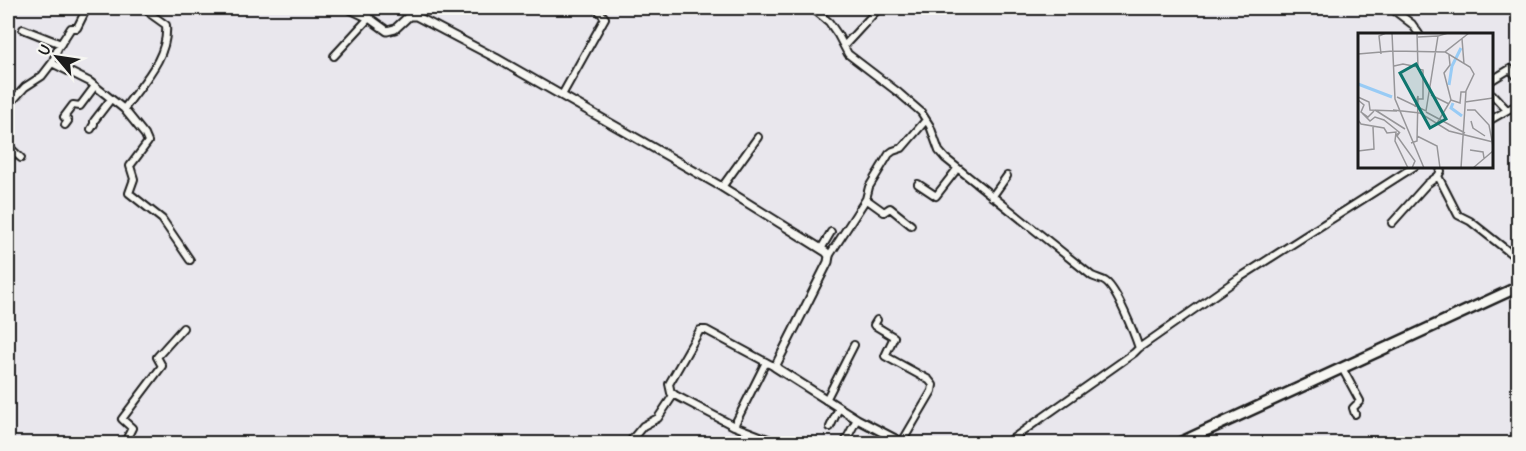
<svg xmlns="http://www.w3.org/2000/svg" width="1526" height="451" font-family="'Patrick Hand',sans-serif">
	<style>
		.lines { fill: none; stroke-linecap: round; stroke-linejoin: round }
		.minor-casing { stroke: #1c1c1c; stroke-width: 10 }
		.tertiary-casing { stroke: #1c1c1c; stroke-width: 11 }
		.primary-casing { stroke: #1c1c1c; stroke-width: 14 }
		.minor { stroke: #f6f6f2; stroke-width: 6 }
		.tertiary { stroke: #f6f6f2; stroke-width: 7 }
		.primary { stroke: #f6f6f2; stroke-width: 9 }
		.inset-river { fill: none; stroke: #98cbf5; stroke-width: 3 }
		.inset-road { fill: none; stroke: #979699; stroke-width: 1.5 }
		.view { fill: #0f766e; fill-opacity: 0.15; stroke: #0f766e; stroke-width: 3 }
		.inset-edge { fill: none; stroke: #1c1c1c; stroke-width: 3 }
	</style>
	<rect width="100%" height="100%" fill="#e9e7ed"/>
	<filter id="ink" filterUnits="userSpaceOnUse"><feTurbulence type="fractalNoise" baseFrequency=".0167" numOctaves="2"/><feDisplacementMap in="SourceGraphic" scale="12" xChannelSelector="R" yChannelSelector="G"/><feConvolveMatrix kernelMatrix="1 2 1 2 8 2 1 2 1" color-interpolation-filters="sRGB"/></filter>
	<g filter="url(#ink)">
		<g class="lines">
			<defs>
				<path id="minor" d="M146,8L152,15L166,25C169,58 141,84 124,109L145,135L148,142L130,166L134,179L129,193L162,219L190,260
					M812,8L829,22L838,35L848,54L899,93L921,112L930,126L939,151L945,158L1092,276C1096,278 1102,279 1106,282C1117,290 1134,333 1139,348L1134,353L1005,444
					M1391,8L1412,24L1419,34
					M23,29L61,44
					M844,46L879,8
					M334,56L369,18
					M52,63L90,82L124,109
					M1492,80L1510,69L1518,78
					M1492,94L1507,110
					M562,95L605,18L599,11L601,8
					M8,106L25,87L42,76L52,63L58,48L71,28H77L87,8
					M1492,119L1518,104
					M65,125L68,121L64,117L73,105L80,106L95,86
					M91,129L94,124V121L111,99
					M8,146L21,158
					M1439,166L1441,171L1438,176L1458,215L1470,221L1518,259
					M918,184L936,196L957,169
					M722,187L758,137
					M992,197L1007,176
					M866,199L884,212L890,208L911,225
					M1392,223L1427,184L1438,176
					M821,249L831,232
					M829,256L866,199L869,187L889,154L893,151L902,148L926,120
					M877,320L874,325L894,337L885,356L929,380L933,385L932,391L902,442
					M1139,348L1239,278L1415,166
					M775,367L706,330H700L669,384L671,393L734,426L781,444
					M1342,368L1360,401L1353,408L1355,414
					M826,400L854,345
					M734,426L766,362
					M830,427L839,408
					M124,444L132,428L122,419L162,366L157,357L183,328
					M628,444L643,426L658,418L674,394
					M844,444L857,419"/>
				<path id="tertiary" d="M348,8L369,18L387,31L395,29L409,16H416L496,58L722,187L826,252L829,256L828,262L775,367L857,419L905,444"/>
				<path id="primary" d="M1177,444L1518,287"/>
			</defs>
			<use href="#minor" class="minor-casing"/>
			<use href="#tertiary" class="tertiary-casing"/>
			<use href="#primary" class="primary-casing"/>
			<use href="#minor" class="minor"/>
			<use href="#tertiary" class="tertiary"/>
			<use href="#primary" class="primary"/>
		</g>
	</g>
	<g transform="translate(1358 33)">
		<rect width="135" height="135" fill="#e9e7ed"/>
		<path class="inset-river" d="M0,51L34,64M91,52L94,33L103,15M95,70L93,75L104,83"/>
		<path class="inset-road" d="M34,0L37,66L66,135M59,0L60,36L65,37V66H60M60,4L80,3M104,6L106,31M35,18L87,19M0,21L35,18M23,21L21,3L28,0M36,33L45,31L60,34M73,62L91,71M0,64L11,69L12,77L39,78M39,64L68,78L80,3L90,0M0,67L6,72L3,79L10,84L16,78M93,67L102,70L103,59H108M107,69L135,65M17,77L47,96M35,77L62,80L91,98L135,109M109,77H117L131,92L135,113M68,79L107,100M4,80L12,88L17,84L26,87L41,99M0,87L3,91L26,95L29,100L38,99L37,108L50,135M113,88L115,95L127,103M78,92L93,67L86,40L92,32L91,22M38,102L42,99L39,103L57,128L54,135M59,103L79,113L82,135M53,110L59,108L60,63L57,74M112,117L125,119L126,125M0,118L16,116L15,94M103,135L108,58L116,41L112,34L87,19L111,0M115,135L135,118"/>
		<path class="view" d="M58,31L88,86L72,95L42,40Z"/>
		<rect width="135" height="135" class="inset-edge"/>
	</g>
	<rect width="1526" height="451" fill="none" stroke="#f6f6f2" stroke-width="30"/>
	<rect x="15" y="15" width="1496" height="421" fill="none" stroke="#1c1c1c" stroke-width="2" filter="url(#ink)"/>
	<g transform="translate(57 57) rotate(299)" stroke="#f6f6f2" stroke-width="4.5" paint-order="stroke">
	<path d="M0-4.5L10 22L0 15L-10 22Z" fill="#1c1c1c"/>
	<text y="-9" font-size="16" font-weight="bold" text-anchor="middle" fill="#1c1c1c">U</text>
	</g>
</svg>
